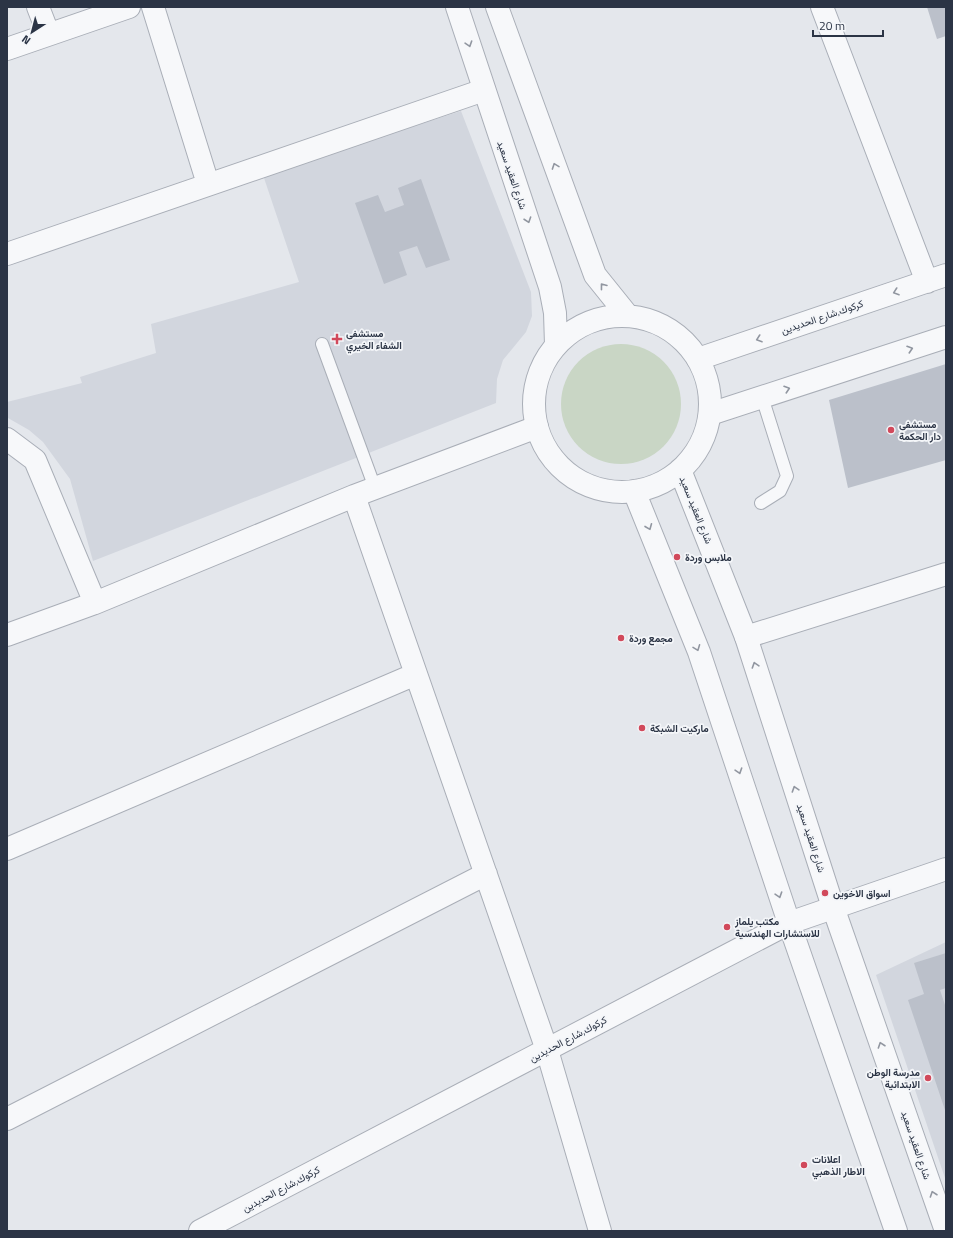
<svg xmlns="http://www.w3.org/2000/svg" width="953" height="1238" font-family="'Titillium Web',Vazirmatn,sans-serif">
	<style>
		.built { fill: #d2d6de }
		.grass { fill: #c9d6c5 }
		.building { fill: #bbc0ca }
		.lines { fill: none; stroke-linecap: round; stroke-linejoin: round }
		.service-casing { stroke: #a9aeb7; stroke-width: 14 }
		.minor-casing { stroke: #a9aeb7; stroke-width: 24 }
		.tertiary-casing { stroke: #a9aeb7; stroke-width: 24 }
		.service { stroke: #f7f8fa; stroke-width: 12 }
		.minor { stroke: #f7f8fa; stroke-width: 22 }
		.tertiary { stroke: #f7f8fa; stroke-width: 22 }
		.oneway { stroke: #9196a0 }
		.poi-dot { fill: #d1495b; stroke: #f4f6f9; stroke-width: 1.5 }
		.labels { text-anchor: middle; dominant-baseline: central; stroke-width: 3.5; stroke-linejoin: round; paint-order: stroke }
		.street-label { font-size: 10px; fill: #2b3445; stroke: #f4f6f9 }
		.poi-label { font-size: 10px; font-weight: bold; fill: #2b3445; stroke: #f4f6f9; text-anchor: start }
	</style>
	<rect width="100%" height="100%" fill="#e4e7ec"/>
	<path class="built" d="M461,111L531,292L532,316L526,332L503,360L497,379L496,403L93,561L70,479L43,442L29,430L8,418L7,402L82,383L80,377L156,353L151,324L299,282L263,175Z
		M946,942V1181L876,975Z"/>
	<path class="grass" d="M561 404a60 60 0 1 1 120 0a60 60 0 1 1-120 0Z"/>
	<path class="building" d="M927,7H946V36L937,39Z
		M421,179L450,260L426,268L417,246L399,252L407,275L384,284L355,203L378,195L385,212L404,205L398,188Z
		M946,364V460L848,488L829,400Z
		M946,953V988L940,990L946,1008V1113L908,1000L924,994L914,963Z"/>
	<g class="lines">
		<defs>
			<path id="service" d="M322,344L375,488
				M761,503L780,491L787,476L762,397"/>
			<path id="minor" d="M38,7L48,33
				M153,7L208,184
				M822,7L927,282
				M7,49L129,7
				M7,254L484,90
				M698,359L946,275
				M710,414L946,337
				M7,439L35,460L95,603
				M354,496L547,1050L600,1231
				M7,635L95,603L354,496L537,427
				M746,637L946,574
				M7,849L416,674
				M7,1119L486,874
				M200,1231L789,923L946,869"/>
			<path id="tertiary" d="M457,7L550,287L555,313L556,345
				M497,7L595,275L628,316
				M534 404a88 88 0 1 1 176 0a88 88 0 1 1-176 0Z
				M680,470L746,637L833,907L946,1231
				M634,491L699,652L789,923L896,1231"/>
		</defs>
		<use href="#service" class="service-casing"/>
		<use href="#minor" class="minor-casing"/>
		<use href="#tertiary" class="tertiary-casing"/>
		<use href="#service" class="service"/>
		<use href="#minor" class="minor"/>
		<use href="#tertiary" class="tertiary"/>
	</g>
	<defs><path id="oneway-chevron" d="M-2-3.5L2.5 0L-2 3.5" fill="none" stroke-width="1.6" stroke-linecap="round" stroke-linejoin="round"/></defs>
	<g class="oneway">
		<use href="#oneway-chevron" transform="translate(469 44) rotate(72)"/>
		<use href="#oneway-chevron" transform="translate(555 166) rotate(-110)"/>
		<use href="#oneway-chevron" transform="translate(528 220) rotate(71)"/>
		<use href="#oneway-chevron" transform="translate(603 286) rotate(-128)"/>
		<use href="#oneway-chevron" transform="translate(896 292) rotate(161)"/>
		<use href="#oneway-chevron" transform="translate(759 339) rotate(161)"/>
		<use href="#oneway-chevron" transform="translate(910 349) rotate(-18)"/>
		<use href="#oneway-chevron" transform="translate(787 389) rotate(-18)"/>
		<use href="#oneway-chevron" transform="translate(649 527) rotate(68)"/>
		<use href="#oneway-chevron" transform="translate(697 648) rotate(69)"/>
		<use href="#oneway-chevron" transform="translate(755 665) rotate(-108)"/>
		<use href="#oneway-chevron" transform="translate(739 771) rotate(72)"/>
		<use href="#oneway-chevron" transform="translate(795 789) rotate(-108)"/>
		<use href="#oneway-chevron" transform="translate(779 895) rotate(72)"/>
		<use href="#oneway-chevron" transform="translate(881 1045) rotate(-109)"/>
		<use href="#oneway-chevron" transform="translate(933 1194) rotate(-109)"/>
	</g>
	<g class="poi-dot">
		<path d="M335 333h4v4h4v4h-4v4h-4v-4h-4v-4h4z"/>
		<circle cx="891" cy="430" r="4"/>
		<circle cx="677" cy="557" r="4"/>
		<circle cx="621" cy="638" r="4"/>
		<circle cx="642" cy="728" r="4"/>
		<circle cx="825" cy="893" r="4"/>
		<circle cx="727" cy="927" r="4"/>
		<circle cx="928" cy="1078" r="4"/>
		<circle cx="804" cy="1165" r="4"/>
	</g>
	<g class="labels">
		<g class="street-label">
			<text transform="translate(512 175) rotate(71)">شارع العقيد سعيد</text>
			<text transform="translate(822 317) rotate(-19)">كركوك,شارع الحديدين</text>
			<text transform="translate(696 510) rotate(68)">شارع العقيد سعيد</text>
			<text transform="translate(811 838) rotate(72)">شارع العقيد سعيد</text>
			<text transform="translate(568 1039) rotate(-28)">كركوك,شارع الحديدين</text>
			<text transform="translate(916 1145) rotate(71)">شارع العقيد سعيد</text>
			<text transform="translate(281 1189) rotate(-28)">كركوك,شارع الحديدين</text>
		</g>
		<g class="poi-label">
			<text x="346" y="333">مستشفى<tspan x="346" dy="12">الشفاء الخيري</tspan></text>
			<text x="899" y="424">مستشفى<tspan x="899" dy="12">دار الحكمة</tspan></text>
			<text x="685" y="557">ملابس وردة</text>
			<text x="629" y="638">مجمع وردة</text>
			<text x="650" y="728">ماركيت الشبكة</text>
			<text x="833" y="893">اسواق الاخوين</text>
			<text x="735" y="921">مكتب يلماز<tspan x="735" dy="12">للاستشارات الهندسية</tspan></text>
			<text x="920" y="1072" text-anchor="end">مدرسة الوطن<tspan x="920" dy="12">الابتدائية</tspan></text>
			<text x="812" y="1159">اعلانات<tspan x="812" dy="12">الاطار الذهبي</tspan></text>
		</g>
	</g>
	<rect width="953" height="1238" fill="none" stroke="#2b3445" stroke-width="16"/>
	<g transform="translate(32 32) rotate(216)" stroke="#f4f6f9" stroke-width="3" paint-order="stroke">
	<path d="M0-3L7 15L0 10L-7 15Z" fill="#2b3445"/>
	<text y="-6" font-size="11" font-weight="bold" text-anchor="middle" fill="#2b3445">N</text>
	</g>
	<path d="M813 30v6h70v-6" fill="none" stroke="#2b3445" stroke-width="2"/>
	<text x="819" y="30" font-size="12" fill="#2b3445" stroke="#f4f6f9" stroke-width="3" paint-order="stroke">20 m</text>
</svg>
